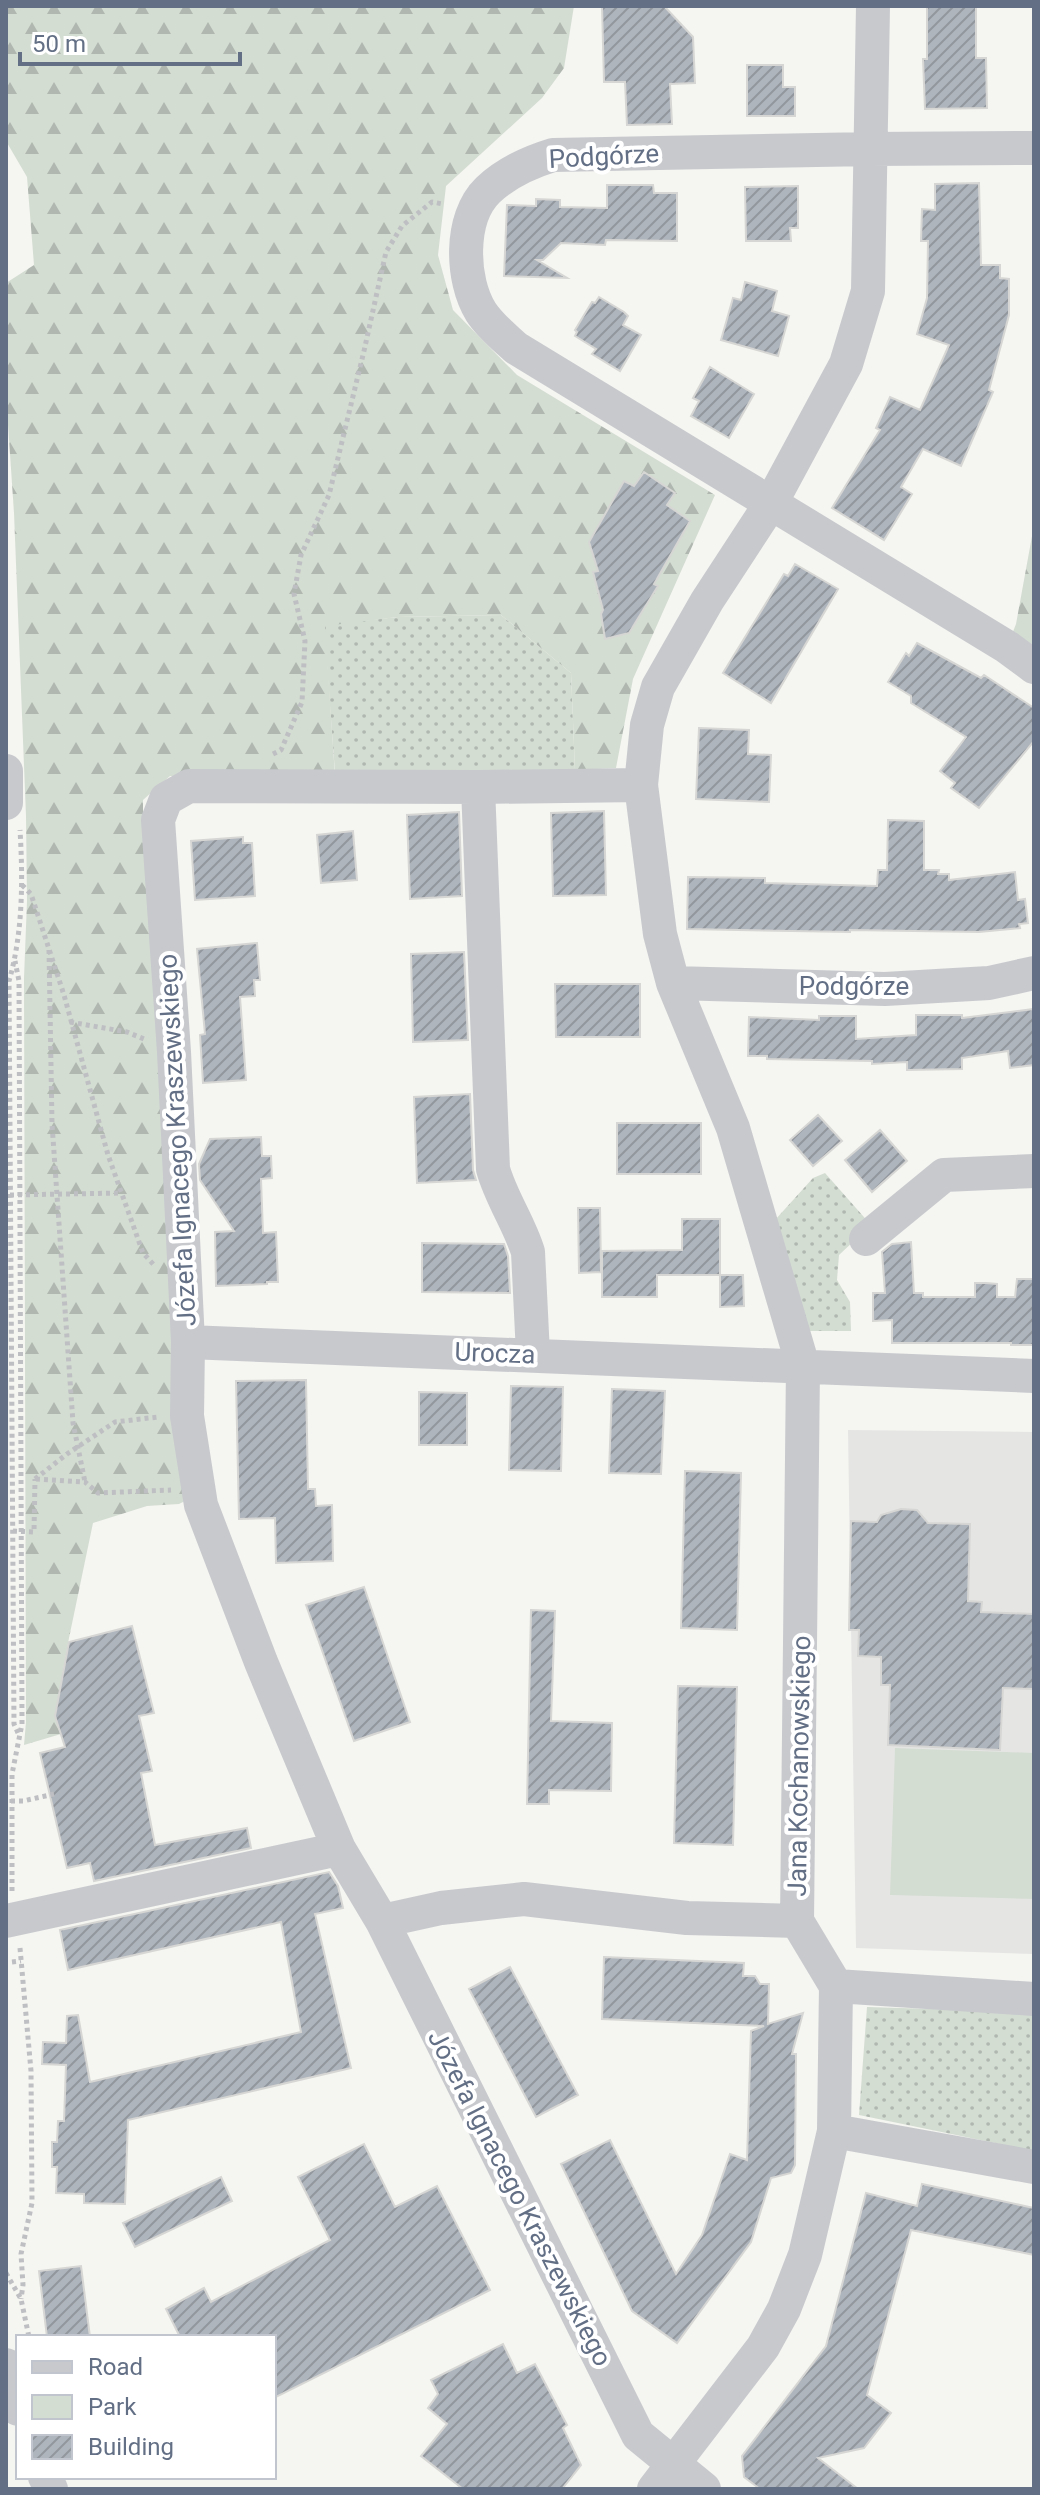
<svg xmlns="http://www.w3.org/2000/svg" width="1040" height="2495" font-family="Roboto,sans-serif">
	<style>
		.built { fill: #e5e6e4 }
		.green { fill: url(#green-dots) }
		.forest { fill: url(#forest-firs) }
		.pitch { fill: #d4ddd2 }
		.building { fill: url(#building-hatch); stroke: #d6d6d4; stroke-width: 2 }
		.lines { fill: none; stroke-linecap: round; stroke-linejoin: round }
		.path { stroke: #bebfc2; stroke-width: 5; stroke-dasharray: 4 4; stroke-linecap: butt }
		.minor { stroke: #c7c9cd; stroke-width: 34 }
		.labels { text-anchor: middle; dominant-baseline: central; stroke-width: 8; stroke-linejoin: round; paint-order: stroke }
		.street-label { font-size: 26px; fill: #626f85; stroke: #fff }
	</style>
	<defs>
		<pattern id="green-dots" width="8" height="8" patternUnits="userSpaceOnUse" patternTransform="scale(2)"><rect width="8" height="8" fill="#d4ddd2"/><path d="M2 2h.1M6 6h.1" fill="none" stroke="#afb7b0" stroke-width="1.8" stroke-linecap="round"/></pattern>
		<pattern id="forest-firs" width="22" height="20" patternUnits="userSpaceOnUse" patternTransform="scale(2)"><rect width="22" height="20" fill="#d4ddd2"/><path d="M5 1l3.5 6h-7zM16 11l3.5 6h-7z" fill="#afb7b0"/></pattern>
		<pattern id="building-hatch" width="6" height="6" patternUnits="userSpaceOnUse" patternTransform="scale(2)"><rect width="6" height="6" fill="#afb5bc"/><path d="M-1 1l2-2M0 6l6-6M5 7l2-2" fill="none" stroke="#92979e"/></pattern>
	</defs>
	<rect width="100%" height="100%" fill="#f5f5f1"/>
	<path class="built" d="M848,1430L1034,1432V1954L856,1948Z"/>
	<path class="green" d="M501,615L571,673L575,770L336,786L324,625L398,617Z
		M825,1173L871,1225L839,1255L837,1280L850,1302L851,1331H807L775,1220L813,1178Z
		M867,2007L1034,2012V2151L859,2115Z"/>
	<path class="forest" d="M6,6H574L564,68L542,98L446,186L438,255L453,310L517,375L715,495L633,679L616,768L575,770L571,673L501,615L398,617L325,626L335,776H170L143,800V827L187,1500L179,1504L147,1506L93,1523L69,1638L55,1715L61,1734L24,1745L26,1722L24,978L27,901L26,816L14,513L6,395V283L34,265L27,177L6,141Z
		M1034,525V667L1007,647L1016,624Z"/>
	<path class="pitch" d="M895,1748L1034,1753V1899L890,1895Z"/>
	<path class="building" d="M602,6H664L693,37L695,83L670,84L672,124L627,125L625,82H604Z
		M927,6H976V58H986L987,108L925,109L923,59H927Z
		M747,65H783V87H795V116H747Z
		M979,183L981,265H1000V278L1009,279V315L989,390L993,392L961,466L923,449L901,487L912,494L884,540L832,508L880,430L876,428L890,397L920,410L949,345L917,334L927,298L928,241H921L922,209L935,210V184Z
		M607,185H653L654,193H677V241L606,240L605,245L561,243L543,260H537L567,278L504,276L507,205L536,206V199L560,200V207L607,208Z
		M798,186V228H790L791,241H746L745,187Z
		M745,282L777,291L772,311L789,316L778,356L721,340L733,298L741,300Z
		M599,297L624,312L628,316L623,325L641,335L620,371L592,354L596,349L575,336L577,332L575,330L592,302L595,303Z
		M710,367L754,394L729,438L691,416L699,401L693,398Z
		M644,472L675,493L667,505L690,521L654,584L658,586L629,633L605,639L601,614L603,610L593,572L598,571L589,542L624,481L634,486Z
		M795,564L838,589L771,703L723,673L784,574L788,576Z
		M917,643L981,678L984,675L1034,708V741L979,808L951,788L955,783L940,771L966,737L911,703V696L888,682L906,653L909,656Z
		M699,728L749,730L748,754L771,755L769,802L696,799Z
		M604,811L606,895L553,896L551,813Z
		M459,812L462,896L410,899L407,815Z
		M888,820L924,821V870H939L938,874H949V880L1015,872L1018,900L1025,899L1028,923L1019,924L1020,928L979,932L850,930V932L687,929L688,877L765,878V883L877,886L878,870H887Z
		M353,831L357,880L321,883L317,835Z
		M243,837V843H252L255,896L195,900L191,841Z
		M257,943L260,980H254L255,996L240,997L246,1080L203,1083L200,1035L205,1034L197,949Z
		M464,952L468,1040L413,1042L411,954Z
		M555,984H640V1037H556Z
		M1034,1009V1065L1010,1068L1008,1051L962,1058V1069L907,1070V1062L872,1064V1061L767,1059V1056H748L749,1017L819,1020V1016H856V1039L916,1035V1015H962V1018Z
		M470,1094L473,1170L476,1180L417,1183L414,1097Z
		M818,1115L842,1141L813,1166L790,1140Z
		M617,1123H701V1174H617Z
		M880,1130L907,1161L872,1192L845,1160Z
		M261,1137L262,1156H271L272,1178L261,1179L263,1233L276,1232L278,1282H267V1284L216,1286L215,1232L234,1231L200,1180L199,1164L210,1139Z
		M578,1208H600L601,1272L579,1273Z
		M682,1219H720V1275H657V1297H602V1251L682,1250Z
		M911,1242L914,1293H923V1297H975V1283H986L997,1284V1297H1015L1017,1279H1034V1345H1011V1343H892V1320L873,1321V1293H885L882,1252L892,1244Z
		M422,1243L504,1244L508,1256L510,1293L422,1292Z
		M720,1275H743L744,1306L720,1307Z
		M306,1380L308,1489H315L316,1506L332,1505L333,1561L276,1563L275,1518L239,1519L236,1381Z
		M511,1386L563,1387L561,1471L509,1470Z
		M612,1389L665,1391L661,1474L609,1473Z
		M419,1392L467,1393V1445H419Z
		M685,1471L741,1473L737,1630L681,1628Z
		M901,1509L917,1510L928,1523L970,1524L968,1601L982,1602L981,1612L1034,1614V1689L1003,1688L1000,1750L888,1745L890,1685H881V1657L858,1656L859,1630H849L851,1521L877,1522L881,1515Z
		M364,1587L410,1722L354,1741L306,1605Z
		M531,1610L555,1611L551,1721L612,1723L611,1791L549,1790V1804H527Z
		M132,1626L154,1713L139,1716L152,1771L141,1773L155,1845L247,1828L251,1848L94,1881L90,1863L67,1868L40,1753L65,1747L55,1716L69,1642Z
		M678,1686L737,1687L733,1845L674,1843Z
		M329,1872L338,1886L343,1908L315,1914L351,2068L128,2120L125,2204L84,2203V2194L56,2193L57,2167H52V2142H57L58,2121H64L66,2065L42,2064L43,2042L66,2043L67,2016L78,2015L90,2082L301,2032L281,1922L68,1970L60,1930Z
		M604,1957L744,1963L743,1976H755L760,1984H769L768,2024L803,2013L792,2054H796L795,2165L791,2173L771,2178L751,2242L677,2343L632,2311L561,2164L610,2140L676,2274L702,2235L730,2154L747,2160L751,2031L764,2026L602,2019Z
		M510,1967L578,2095L536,2117L469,1989Z
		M364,2144L395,2207L437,2186L490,2290L274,2398V2337H180L166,2309L204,2288L211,2302L330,2240L298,2177Z
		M221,2177L232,2201L135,2247L123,2223Z
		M922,2184L1034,2208V2255L911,2230L867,2395L891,2413L864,2448L818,2458L858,2489H760L744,2477L742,2456L826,2346L866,2193L917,2206Z
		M81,2266L90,2337H47L39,2271Z
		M503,2344L517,2373L535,2364L567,2425L563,2428L581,2465L562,2489H463L421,2456L447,2424L428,2408L438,2394L431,2380Z"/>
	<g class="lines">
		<path class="path" d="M273,754L281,750L302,702L305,641L294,594L301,555L329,495L364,351L386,252L402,226L432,202L443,204
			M22,885L31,894L64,995L108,1155L143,1253L154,1265
			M49,950L52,1124L73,1423L85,1482
			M70,1022L127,1032L144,1039
			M10,1195L121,1193
			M35,1479L67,1454L115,1422L158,1417
			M36,1479L85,1482L98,1493L171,1490
			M13,1531L34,1532L35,1479
			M18,1733L14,1724L9,981C23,933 23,879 20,830
			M11,1801H23L54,1794
			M12,1891V1774L22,1724L19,981L15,961
			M20,1948L31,2071L32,2203L21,2254L23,2285L21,2299
			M12,1962L21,1961
			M6,2273L21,2299L29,2337"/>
		<path class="minor" d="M1034,148L871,149L553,155C530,162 507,172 488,190C459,218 461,280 481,312C490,326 504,337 516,348L1007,647L1034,667
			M6,771V803
			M641,785L478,787L189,786L166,799L158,820L174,1052L188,1342L187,1416L201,1505L261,1662L339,1849L382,1921L638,2435L704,2489
			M478,787L493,1169C501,1198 519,1223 528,1252L533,1354
			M673,983L885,989L989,983L1034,973
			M866,1239L944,1175L1034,1171
			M188,1342L1034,1376
			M6,1921L339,1849
			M382,1921L441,1908L524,1899L687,1918L797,1921
			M836,1986L1034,1999
			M834,2131L1034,2167
			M6,2365L18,2409
			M45,2477L51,2489
			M654,2489L763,2347L784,2309L805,2255L834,2131L836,1986L797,1921L803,1366L733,1128L673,983L660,934L641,785L647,725L658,687L707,601L771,503L846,364L868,291L873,6"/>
	</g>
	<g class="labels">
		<g class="street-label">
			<text transform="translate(604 156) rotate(-3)">Podgórze</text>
			<text x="854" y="986">Podgórze</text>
			<text transform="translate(177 1140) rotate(-93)">Józefa Ignacego Kraszewskiego</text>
			<text transform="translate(495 1353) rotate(2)">Urocza</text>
			<text transform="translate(799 1766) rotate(-89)">Jana Kochanowskiego</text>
			<text transform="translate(520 2198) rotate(63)">Józefa Ignacego Kraszewskiego</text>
		</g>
	</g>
	<rect width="1040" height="2495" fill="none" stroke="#626f85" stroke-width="16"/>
	<rect x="16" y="2335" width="260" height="144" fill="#ffffff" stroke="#c0c5ce" stroke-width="2"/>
	<rect x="32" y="2361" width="40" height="12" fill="#c7c9cd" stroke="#c0c5ce" stroke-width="2"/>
	<text x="88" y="2375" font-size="24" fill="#626f85">Road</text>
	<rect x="32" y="2395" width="40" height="24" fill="#d4ddd2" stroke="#c0c5ce" stroke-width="2"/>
	<text x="88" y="2415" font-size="24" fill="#626f85">Park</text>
	<rect x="32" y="2435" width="40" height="24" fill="url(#building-hatch)" stroke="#c0c5ce" stroke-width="2"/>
	<text x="88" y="2455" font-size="24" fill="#626f85">Building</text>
	<path d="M20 52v12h220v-12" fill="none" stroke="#626f85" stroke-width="4"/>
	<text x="32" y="52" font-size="24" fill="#626f85" stroke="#ffffff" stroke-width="6" paint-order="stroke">50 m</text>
</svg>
